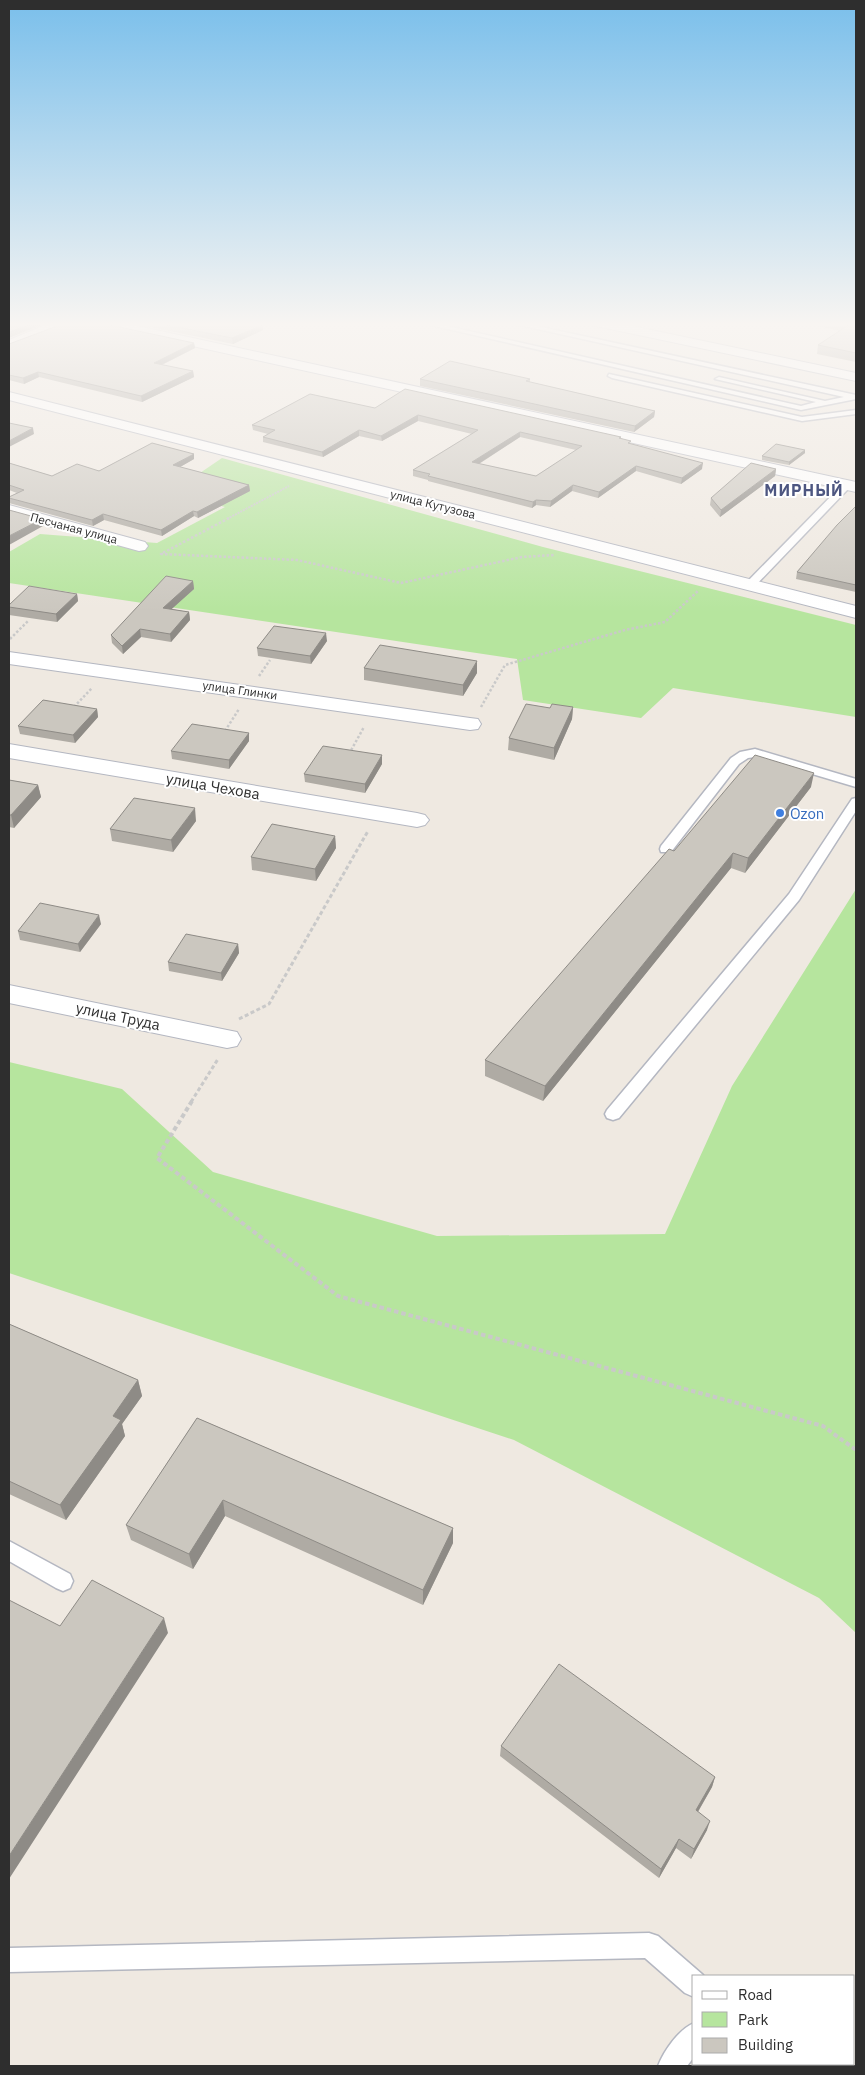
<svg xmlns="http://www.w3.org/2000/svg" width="865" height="2075" font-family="'IBM Plex Sans',sans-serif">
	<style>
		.green { fill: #b6e59e }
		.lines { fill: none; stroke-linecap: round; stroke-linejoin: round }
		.lane-casing { stroke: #b4b7c1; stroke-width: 3 }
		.street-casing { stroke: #b4b7c1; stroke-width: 2 }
		.secondary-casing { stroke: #b4b7c1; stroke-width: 2 }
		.path-far3 { stroke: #c9c9c9; stroke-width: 2; stroke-dasharray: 2 1; stroke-linecap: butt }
		.path-far2 { stroke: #c9c9c9; stroke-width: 2.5; stroke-dasharray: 2.5 2; stroke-linecap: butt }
		.path-far1 { stroke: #c9c9c9; stroke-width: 3; stroke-dasharray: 4 2.5; stroke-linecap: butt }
		.path { stroke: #c9c9c9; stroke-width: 4; stroke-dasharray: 4.5 3; stroke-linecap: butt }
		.lane { fill: #fff; fill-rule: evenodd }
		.street { fill: #fff; fill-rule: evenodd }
		.secondary { fill: #fff; fill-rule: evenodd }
		.wall { fill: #afaba4; fill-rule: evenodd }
		.shaded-wall { fill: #8e8b86 }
		.building { fill: #cbc7bf; stroke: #8e8b86; fill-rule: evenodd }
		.shop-dot { fill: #3f7fe0; stroke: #fff; stroke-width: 2 }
		.labels { text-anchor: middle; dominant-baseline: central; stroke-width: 4; stroke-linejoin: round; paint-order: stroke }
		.far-street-label { font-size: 12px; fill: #2e2e2e; stroke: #fff }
		.street-label { font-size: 15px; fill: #2e2e2e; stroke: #fff }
		.shop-label { font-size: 15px; fill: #366cbe; stroke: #fff; text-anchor: start }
		.far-district-label { font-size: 16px; font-weight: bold; letter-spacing: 1px; fill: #4d5680; stroke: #fff }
	</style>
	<rect width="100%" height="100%" fill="#efe9e1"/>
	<path class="green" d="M222,458L543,547L856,625V717L673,688L641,718L523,700L517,659L9,583V552L40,534L157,543L225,507L172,492Z
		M856,889V1633L819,1598L514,1440L9,1273V1062L122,1089L213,1172L437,1236L665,1234L732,1086Z"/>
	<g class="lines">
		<defs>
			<path id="lane" d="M417,322H429L801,406L816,402L715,379L719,377L825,401L844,397L506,322H518L856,395V399L801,410Z
				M609,374L802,417L856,410V414L802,421L612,378L608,376Z
				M847,482L850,483V487L753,588H745V584L844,483Z
				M755,749L856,779V787L755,757L748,758L739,764L671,852H661L660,849L661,846L731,758L740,752Z
				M856,798V811L799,900L619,1118L613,1120L607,1118L605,1114L607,1110L789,894L852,799Z
				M9,1541L70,1574L73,1581L70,1588L63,1591L56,1588L9,1561Z
				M649,1933L658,1936L703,1975L694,1976V1997L685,1993L645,1958L9,1972V1948Z
				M694,2023V2057L687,2066H658C664,2051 678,2030 694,2023Z
				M777,2064H805L806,2066H778Z"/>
			<path id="street" d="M96,322H119L856,482V492L102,326L97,325Z
				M9,505L145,542L148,546L145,550L139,551L9,515Z
				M9,652L470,718L478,719L481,724L478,729L470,730L9,664Z
				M9,744L417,813L425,815L429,820L425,825L417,827L9,758Z
				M9,985L227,1030L237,1032L241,1039L237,1046L227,1048L9,1003Z"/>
			<path id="secondary" d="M53,322H71L69,325L9,349V340Z
				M590,322H613L856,373V381L596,326L591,325Z
				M9,392L856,606V618L9,400Z"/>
		</defs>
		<use href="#lane" class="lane-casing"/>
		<use href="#street" class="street-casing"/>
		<use href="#secondary" class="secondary-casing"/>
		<path class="path-far3" d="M227,519L289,486"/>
		<path class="path-far2" d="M229,518L161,554L297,560L401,583L522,557L554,555
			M10,639L29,620
			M259,676L270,660
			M74,707L92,688
			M481,707L505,665L625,630L665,622L699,590
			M225,731L239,709
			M349,754L364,727"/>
		<path class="path-far1" d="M239,1019L269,1004L368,831
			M191,1102L218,1059"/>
		<path class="path" d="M192,1101L157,1158L338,1296L823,1426L856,1450"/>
		<use href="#lane" class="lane"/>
		<use href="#street" class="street"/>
		<use href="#secondary" class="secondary"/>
	</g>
	<path class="wall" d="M126,322H252H251L263,325V330L233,344Z
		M814,322H856V362L817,354L818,345L840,331L814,325Z
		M194,343L195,348L162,365L193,371L194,377L142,402L39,377L24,384L9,380V344Z
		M420,379H530V382L655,411L654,417L634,432L420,386Z
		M375,408L621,437V438L631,444L702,469L681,484L636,471L598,498L572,491L550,507L536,505L532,508L428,481V480L413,476V470L472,434L418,421L382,441L359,436L323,457L263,442V437L268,434L253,430L252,425ZM520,437L576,450L536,476L479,464Z
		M805,450V453L789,465L762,460V456Z
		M194,459L180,467L249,485L250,491L198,518L194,516L162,536L104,520L93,526L9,503V497L17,493L9,490V463L52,476Z
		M776,469L775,476L720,517L710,505L711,498Z
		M856,506V592L796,579L797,572Z
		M193,581L194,589L171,609L189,612L190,620L171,642L141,637L123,654L112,643L111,635Z
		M77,594L78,601L57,622L9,615V605Z
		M327,641L311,664L258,656L257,648Z
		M364,668L477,673L463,696L364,680Z
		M573,707L572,719L554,760L508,750L509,738L550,708Z
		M97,709L98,717L75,743L20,734L18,726Z
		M249,733V741L229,769L172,759L171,751Z
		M382,764L365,793L305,782L304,774Z
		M9,780L38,785L41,797L14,828L9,827Z
		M811,787L745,873L731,868L543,1101L485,1076V1060L674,851Z
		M196,821L173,852L112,841L110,829Z
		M335,836L336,848L316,881L252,870L251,857Z
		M101,924L80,952L20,940L18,931Z
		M238,944L239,953L222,981L169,971L168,962Z
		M9,1324L138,1380L142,1396L122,1424L125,1436L66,1520L9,1494Z
		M197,1418L453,1528V1543L423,1605L225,1516L193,1569L131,1540L126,1525Z
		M501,1746L715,1777L712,1787L698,1812L707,1830L691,1859L676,1848L659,1878L500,1756Z"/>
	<path class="shaded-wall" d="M35,322H49L9,338V332Z
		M263,325V330L233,344L232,338Z
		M194,343L195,348L155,368L154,363Z
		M193,371L194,377L142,402L141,396Z
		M38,372L39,377L24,384L23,378Z
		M655,411L654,417L634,432L635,426Z
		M418,415V421L382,441L381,436Z
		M33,428L34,434L9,447V441Z
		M359,430V436L323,457L322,452Z
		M520,432V437L472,468V462Z
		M805,450V453L789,465V462Z
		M194,454V459L173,471V465Z
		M703,463L702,469L681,484L682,478Z
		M636,466V471L598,498L599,492Z
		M776,469L775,476L720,517L721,510Z
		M249,485L250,491L198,518L197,512Z
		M573,485L572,491L550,507L551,501Z
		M536,500V505L532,508L533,502Z
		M193,511L194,516L162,536L161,530Z
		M103,514L104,520L93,526L92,520Z
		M42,519L43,526L9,545V536Z
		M193,581L194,589L164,616L163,608Z
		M77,594L78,601L57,622L56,614Z
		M189,612L190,620L171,642L170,634Z
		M140,629L141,637L123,654L122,646Z
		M326,633L327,641L311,664L310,656Z
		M477,661V673L463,696V685Z
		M573,707L572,719L554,760V748Z
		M97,709L98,717L75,743L73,735Z
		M249,733V741L229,769V760Z
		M382,755V764L365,793V784Z
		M814,773L811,787L745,873L748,858Z
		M38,785L41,797L14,828L11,815Z
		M195,808L196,821L173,852L171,840Z
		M335,836L336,848L316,881L315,869Z
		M733,853L731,868L543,1101L545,1086Z
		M99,915L101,924L80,952L78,944Z
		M238,944L239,953L222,981L221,973Z
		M138,1380L142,1396L122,1424L125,1436L66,1520L60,1505L113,1416Z
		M223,1500L225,1516L193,1569L189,1554Z
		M453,1528V1543L423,1605V1590Z
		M164,1618L168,1633L9,1879V1856Z
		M715,1777L712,1787L693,1820L696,1810Z
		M710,1821L707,1830L691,1859L694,1849Z
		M679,1839L676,1848L659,1878L661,1869Z"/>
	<path class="building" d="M9,322H35L9,332Z
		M68,322H96L194,343L154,363L193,371L141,396L38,372L23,378L9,375V344Z
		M152,322H248L263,325L232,338Z
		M840,322H856V353L818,345L850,324Z
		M450,361L530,379L526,381L655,411L635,426L420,379Z
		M405,389L621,437L619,438L631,441L628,443L703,463L682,478L636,466L599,492L573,485L551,501L536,500L533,502L428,476L430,474L413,470L478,430L418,415L381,436L359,430L322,452L263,437L275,430L252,425L310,394L375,408ZM520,432L582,446L536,476L472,462Z
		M9,423L33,428L9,441Z
		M152,443L194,454L173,465L249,485L197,512L193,511L161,530L103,514L92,520L9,498V497L24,490L9,485V463L52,476L77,464L99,471Z
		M776,444L805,450L789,462L762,456Z
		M751,463L776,469L721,510L711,498Z
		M856,506V585L797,572L837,525Z
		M9,510L42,519L9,536Z
		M166,576L193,581L163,608L189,612L170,634L140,629L122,646L111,635Z
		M29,586L77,594L56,614L9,607V605Z
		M274,626L326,633L310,656L257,648Z
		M380,645L477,661L463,685L364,668Z
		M43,700L97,709L73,735L18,726Z
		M526,704L550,708L552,704L573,707L554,748L509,738Z
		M192,724L249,733L229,760L171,751Z
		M323,746L382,755L365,784L304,774Z
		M755,755L814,773L748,858L733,853L545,1086L485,1060L669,849L674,851Z
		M9,780L38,785L11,815H9Z
		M134,798L195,808L171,840L110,829Z
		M272,824L335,836L315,869L251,857Z
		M40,903L99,915L78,944L18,931Z
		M186,934L238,944L221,973L168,962Z
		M9,1324L138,1380L113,1416L121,1420L60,1505L9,1481Z
		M197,1418L453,1528L423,1590L223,1500L189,1554L126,1525Z
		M92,1580L164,1618L9,1856V1600L60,1626Z
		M559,1664L715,1777L696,1810L710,1821L694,1849L679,1839L661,1869L501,1746Z
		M721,2064H740L743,2066H720Z"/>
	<linearGradient id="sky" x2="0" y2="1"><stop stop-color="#7abfeb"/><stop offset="0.53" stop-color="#f8f5f2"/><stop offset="1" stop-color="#f8f5f2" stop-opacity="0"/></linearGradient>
	<rect width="865" height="612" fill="url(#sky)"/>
	<circle class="shop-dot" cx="780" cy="813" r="5"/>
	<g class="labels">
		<g class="far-street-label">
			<text transform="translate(433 504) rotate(14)">улица Кутузова</text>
			<text transform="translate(74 528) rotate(15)">Песчаная улица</text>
			<text transform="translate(240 690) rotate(8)">улица Глинки</text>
		</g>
		<g class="street-label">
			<text transform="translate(213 786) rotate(10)">улица Чехова</text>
			<text transform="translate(118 1016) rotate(12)">улица Труда</text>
		</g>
		<g class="shop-label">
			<text x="790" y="813">Ozon</text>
		</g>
		<g class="far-district-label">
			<text x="804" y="490">МИРНЫЙ</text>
		</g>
	</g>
	<rect width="865" height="2075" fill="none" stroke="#2e2e2e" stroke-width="20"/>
	<rect x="692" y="1975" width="162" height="90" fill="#ffffff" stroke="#ababab"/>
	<rect x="702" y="1991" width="25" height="8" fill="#ffffff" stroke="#ababab"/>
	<text x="738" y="2000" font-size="15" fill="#2e2e2e">Road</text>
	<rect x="702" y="2012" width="25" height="15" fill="#b6e59e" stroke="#ababab"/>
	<text x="738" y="2025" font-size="15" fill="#2e2e2e">Park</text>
	<rect x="702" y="2038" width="25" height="15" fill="#cbc7bf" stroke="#ababab"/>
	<text x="738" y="2050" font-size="15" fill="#2e2e2e">Building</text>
</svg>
